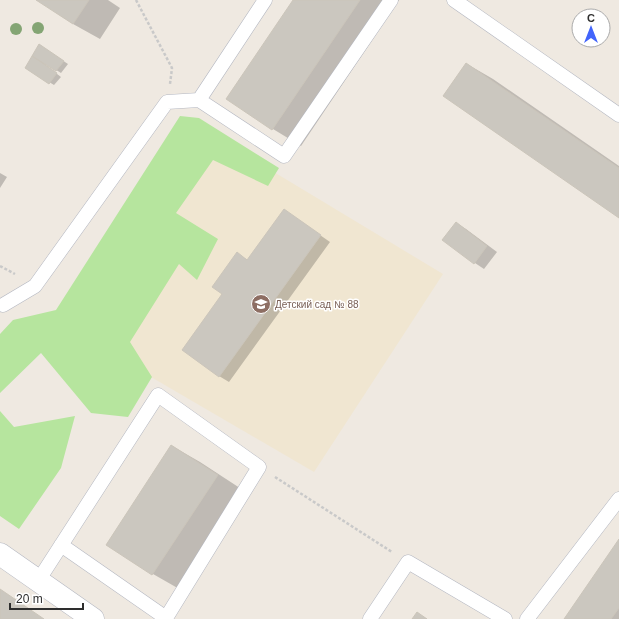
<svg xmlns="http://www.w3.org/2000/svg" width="619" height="619" font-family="Helvetica,sans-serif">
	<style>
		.education { fill: #f0e6d1 }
		.green { fill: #b6e59e }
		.shadow { fill: #0003 }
		.building { fill: #cbc7bf; stroke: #cbc5ba }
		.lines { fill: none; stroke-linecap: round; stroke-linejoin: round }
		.service-casing { stroke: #b4b7c1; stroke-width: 15 }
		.minor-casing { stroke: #b4b7c1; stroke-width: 23 }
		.path { stroke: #c9c9c9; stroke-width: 2.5; stroke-dasharray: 3 2; stroke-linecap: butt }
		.service { stroke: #fff; stroke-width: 14 }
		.minor { stroke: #fff; stroke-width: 22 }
		.tree { fill: #84a574 }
		.labels { text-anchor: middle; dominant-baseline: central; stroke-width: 3; stroke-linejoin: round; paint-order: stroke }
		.education-label { font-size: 10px; fill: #785e54; stroke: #fff; text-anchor: start }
	</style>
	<rect width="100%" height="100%" fill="#efe9e1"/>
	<path class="education" d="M211,134L443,274L314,472L79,335Z"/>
	<path class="green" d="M180,116L199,118L279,168L268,186L213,160L176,213L218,239L197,280L179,264L130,342L152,377L128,417L91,413L41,353L0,393V334L13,320L56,310Z
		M0,411L14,427L75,416L61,468L19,529L0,516Z"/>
	<path class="shadow" d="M38,0H108L120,8L100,39L73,24Z
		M294,0H399L301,146L273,129L227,99Z
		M39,45L68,64L61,73L45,63L44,64L61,77L54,85L26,68Z
		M467,64L493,79L619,166V217Z
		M0,173L7,177L0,188Z
		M284,210L330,242L229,382L219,376L224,294L237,254L248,260Z
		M456,223L466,229L497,252L484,269L475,263Z
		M172,446L200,462L246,492L181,590L153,574L107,544Z
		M619,540V619H565Z"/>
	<path class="building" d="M36,0H89L73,24Z
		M293,0H360L272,130L226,99Z
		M39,44L64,61L56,71L32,56Z
		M32,56L57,73L49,84L25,68Z
		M466,63L619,168V218L443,96Z
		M284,209L321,235L219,377L182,350L222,294L212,287L237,252L247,260Z
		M456,222L487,246L474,264L442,240Z
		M171,445L218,475L152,575L106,545Z
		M619,539V608L611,619H564Z
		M0,589L44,619H0Z
		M417,612L427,619H412Z"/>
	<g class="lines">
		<defs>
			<path id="service" d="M265,0L199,100L284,156L391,0
				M454,0L619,115
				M3,305L35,286L167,102L199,100
				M38,581L158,395L259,467L166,618L61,545
				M370,619L408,562L505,619
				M527,619L619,499"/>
			<path id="minor" d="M0,554L93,619"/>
		</defs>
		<use href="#service" class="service-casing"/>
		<use href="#minor" class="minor-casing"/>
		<path class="path" d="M136,0L172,68L170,84
			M0,266L15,274
			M275,477L392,552"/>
		<use href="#service" class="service"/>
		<use href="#minor" class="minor"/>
	</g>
	<g class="tree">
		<circle cx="38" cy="28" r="6"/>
		<circle cx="16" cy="29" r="6"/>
	</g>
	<defs>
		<symbol id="school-disc" viewBox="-11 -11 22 22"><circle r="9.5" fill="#8d6e63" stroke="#fff"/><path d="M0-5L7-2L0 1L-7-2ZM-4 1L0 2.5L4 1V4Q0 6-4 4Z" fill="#fff"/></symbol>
	</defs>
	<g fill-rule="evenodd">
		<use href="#school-disc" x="250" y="293" width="22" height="22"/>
	</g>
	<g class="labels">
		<g class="education-label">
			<text x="275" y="304">Детский сад № 88</text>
		</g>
	</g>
	<g transform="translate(591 28)"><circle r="19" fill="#ffffff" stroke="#ababab"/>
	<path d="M0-3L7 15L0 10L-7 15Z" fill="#4264fb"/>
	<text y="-6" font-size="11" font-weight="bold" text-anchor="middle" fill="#2e2e2e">С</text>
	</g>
	<path d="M10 603v6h73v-6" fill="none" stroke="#2e2e2e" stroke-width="2"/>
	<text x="16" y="603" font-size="12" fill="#2e2e2e" stroke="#ffffff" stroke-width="3" paint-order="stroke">20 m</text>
</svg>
